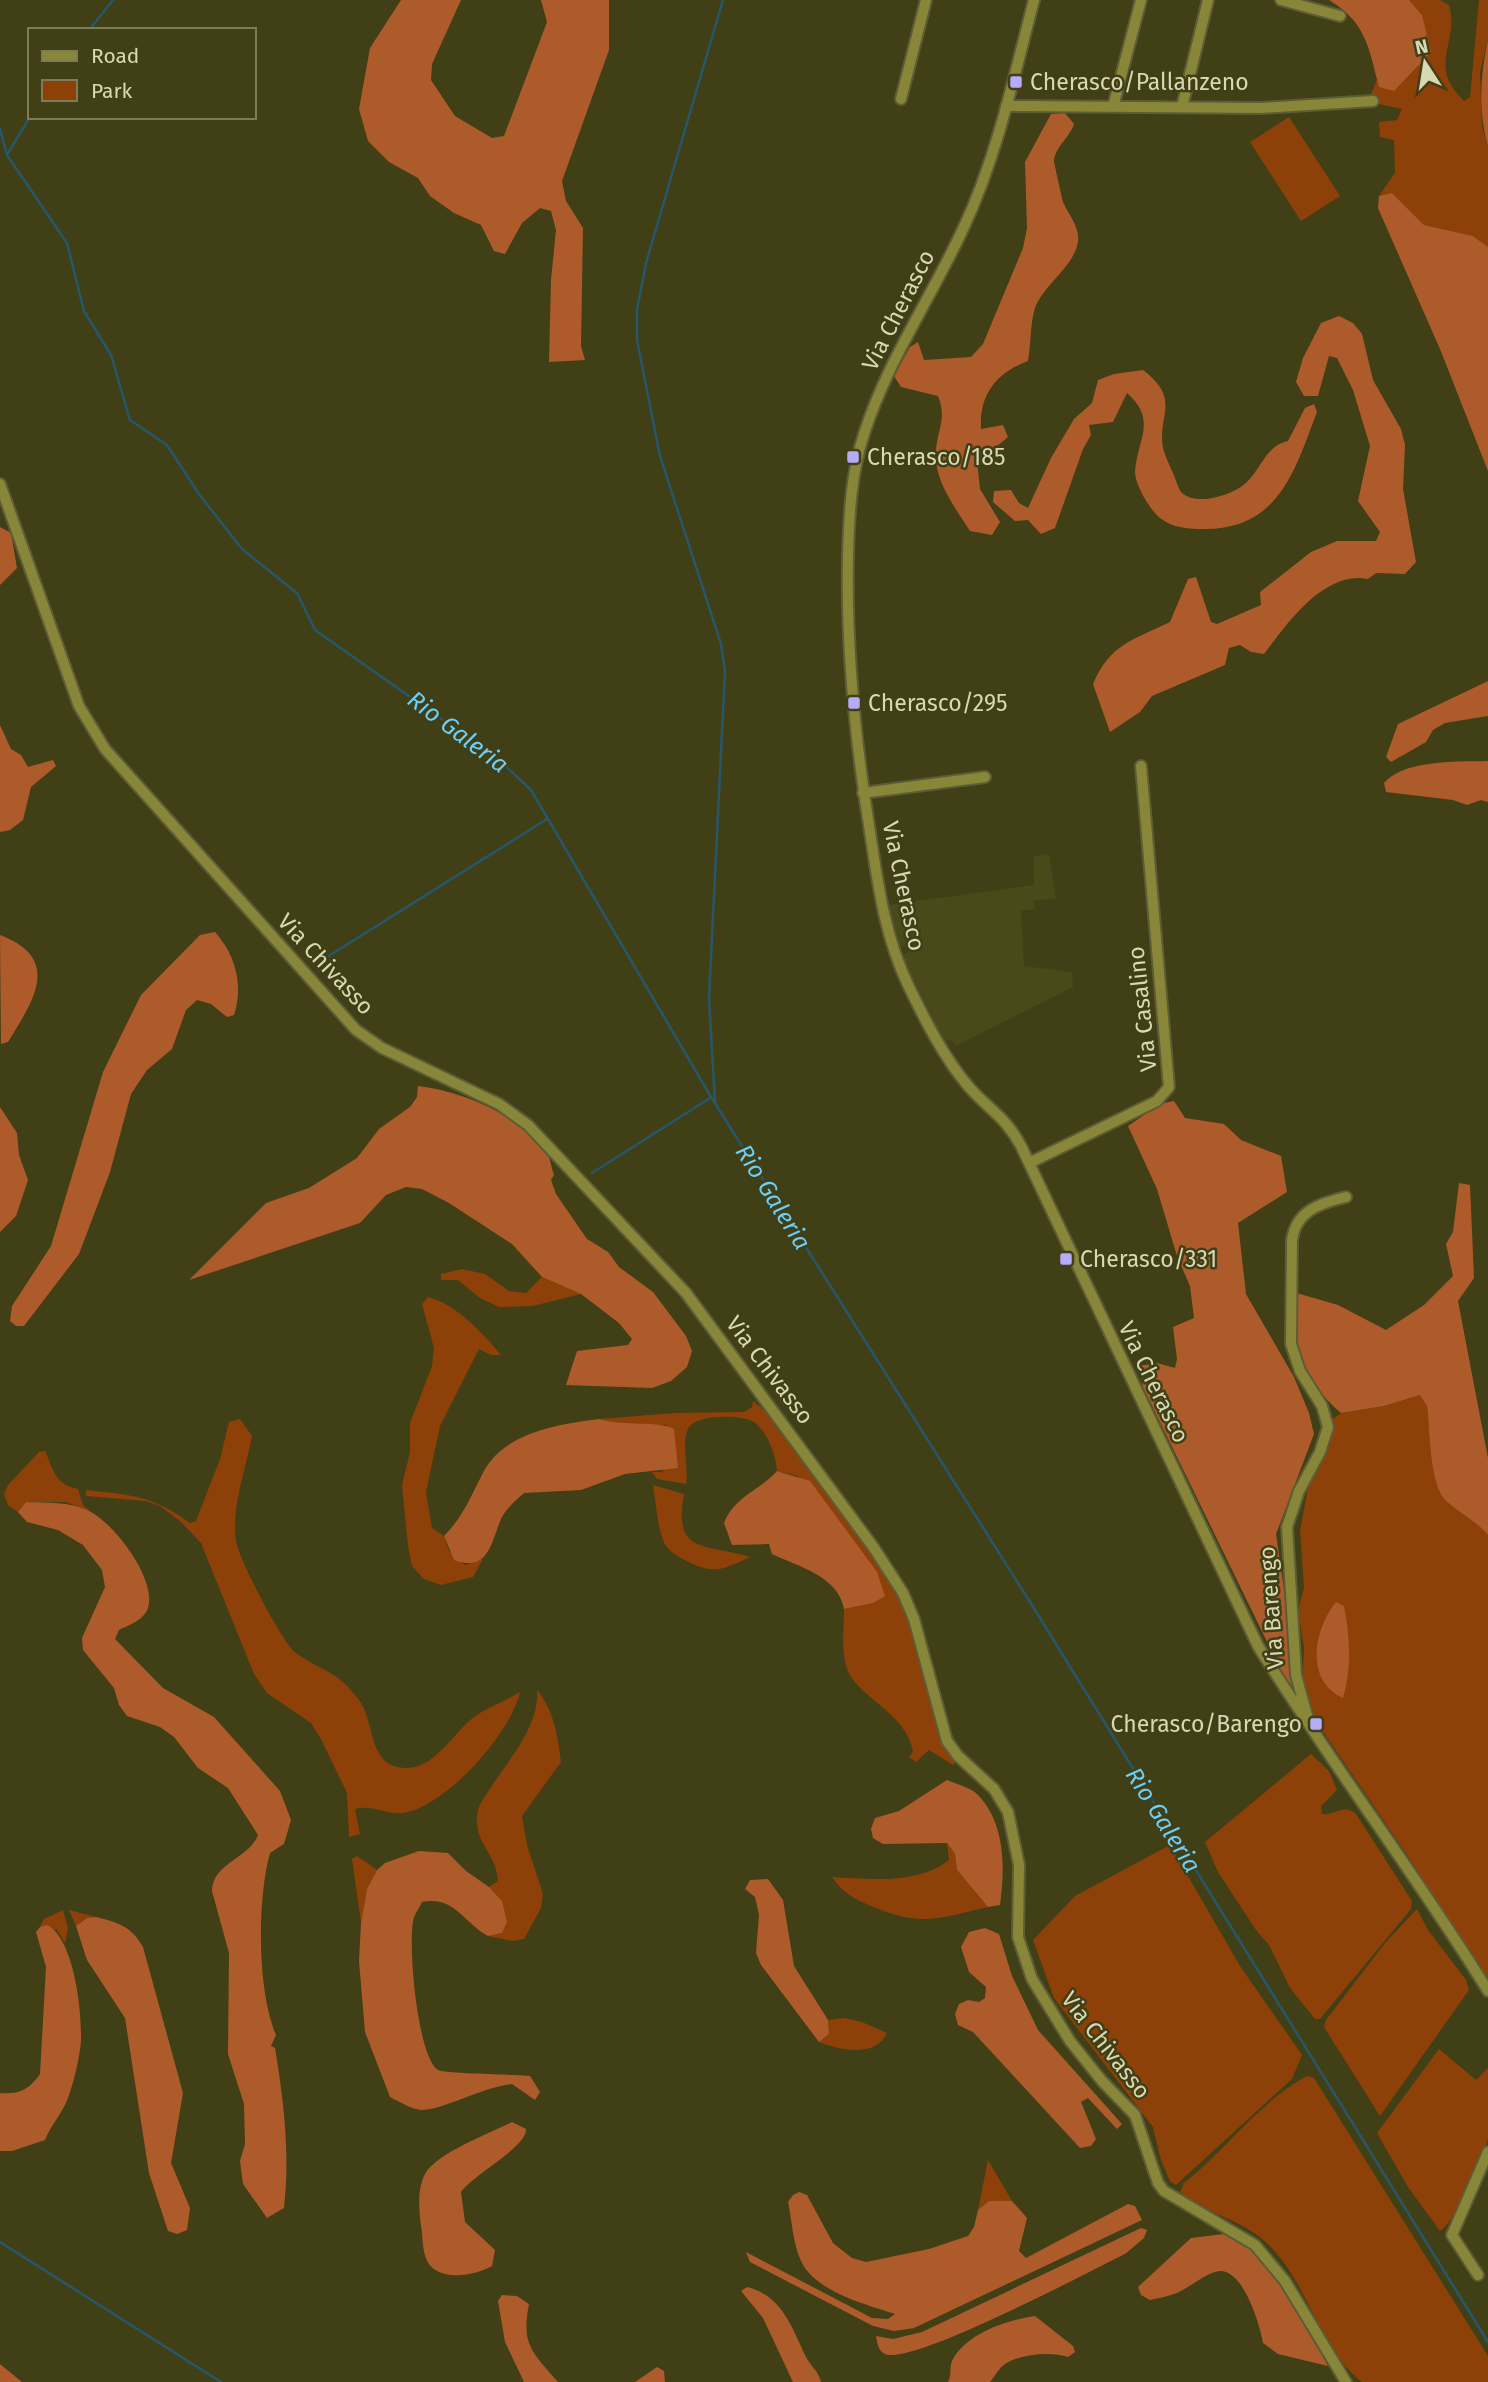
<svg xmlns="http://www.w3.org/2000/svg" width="1488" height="2382" font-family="'Fira Sans',sans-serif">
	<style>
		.built { fill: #4a491a }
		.green { fill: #8e4009 }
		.forest { fill: #ae5b2c }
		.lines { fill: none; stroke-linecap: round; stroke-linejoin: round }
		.stream { stroke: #26576b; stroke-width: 2.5 }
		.minor-casing { stroke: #5c5c36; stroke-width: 14 }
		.minor { stroke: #888639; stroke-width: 10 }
		.poi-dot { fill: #b4acf9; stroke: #403f16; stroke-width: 2.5 }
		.labels { text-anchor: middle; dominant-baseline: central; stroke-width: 5; stroke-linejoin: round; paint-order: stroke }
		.poi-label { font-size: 23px; fill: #d8d9b3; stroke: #403f16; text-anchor: start }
		.street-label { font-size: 23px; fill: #d8d9b3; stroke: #403f16 }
		.water-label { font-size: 24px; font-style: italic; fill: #6bcffa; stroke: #403f16 }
	</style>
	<rect width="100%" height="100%" fill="#403f16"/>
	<path class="built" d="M1049,854L1056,898L1034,901L1035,909L1021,911L1024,966L1072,972L1073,987L956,1046L953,1041L944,1040L905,964L904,954L909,952L907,946L902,947L899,941L888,905L1034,885V856Z"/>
	<path class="green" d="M1409,0H1440L1449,5C1460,44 1426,64 1464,101L1470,97L1479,0H1488V40L1480,72L1482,126L1488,147V247L1473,236L1424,225L1392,193L1379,196L1395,173L1394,140L1380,137L1379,122L1397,120L1402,109L1379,104L1370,97L1377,79L1379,87L1422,15Z
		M1289,117L1340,196L1301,221L1250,142Z
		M462,1269L485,1274L509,1291L526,1293L542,1277L581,1294L533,1306L499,1307L480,1298L458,1280H441V1274Z
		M428,1297C457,1305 482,1332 501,1355H491L479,1349L440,1426L426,1492L432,1528L444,1536L449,1551L465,1565L483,1559L473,1577L441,1585L424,1579L412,1566L408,1546L402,1485L410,1452V1423L432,1366L434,1348L422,1304Z
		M1420,1395L1427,1406C1430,1429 1429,1485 1446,1501C1459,1513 1476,1521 1488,1535V1981L1456,1938L1416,1868L1322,1730L1302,1691L1304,1648L1298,1610L1304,1588L1300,1531L1308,1488L1326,1446L1329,1422L1341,1413L1384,1406Z
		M753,1401L772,1416L888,1572C906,1606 918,1643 927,1680C934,1709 940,1735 955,1761L953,1765L929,1750L916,1762L909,1757L913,1752C907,1713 858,1698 847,1669C841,1651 844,1628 844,1609L872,1603L798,1476L777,1471C776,1455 767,1431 754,1422C743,1414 693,1414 688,1429C681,1444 689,1467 686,1484L657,1479L652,1472H663L667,1425L618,1426L599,1419L675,1413L744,1412L752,1407Z
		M240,1419L252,1436C246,1468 231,1509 236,1541C239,1559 282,1643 296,1653C324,1673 336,1669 359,1700C376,1723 367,1768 407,1768C435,1768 454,1732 474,1717C486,1708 506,1701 520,1692C511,1733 447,1806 403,1813C387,1815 371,1804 355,1809L360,1834L349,1837L347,1793L321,1739L311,1723L267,1693L254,1674L201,1543L181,1522L160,1506L146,1501L86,1496V1490C130,1495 152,1495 190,1523L196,1521L220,1459L229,1422Z
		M45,1451C55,1473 54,1483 78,1489L83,1505L91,1512L66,1502H26L18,1512L8,1505L4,1494L8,1485L39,1452Z
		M653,1485L684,1494C673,1555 704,1543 750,1557C720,1571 713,1575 683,1559C675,1555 666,1549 663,1540C657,1524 656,1503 653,1485Z
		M537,1690C554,1710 558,1737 561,1762L522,1816L527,1845L543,1894L541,1908L524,1939L512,1941L488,1936L502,1933V1901L489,1887L498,1881C496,1852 475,1845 477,1816C477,1806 486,1795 491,1787C509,1760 540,1725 537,1690Z
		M1311,1754L1329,1771L1337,1790L1321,1806L1322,1814C1336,1816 1342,1803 1356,1814L1412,1901L1411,1909L1320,2019H1315L1290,1988L1269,1945L1256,1930L1218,1872L1205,1842Z
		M947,1843L955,1854L957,1870L988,1907C936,1919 921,1927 871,1906C854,1899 842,1892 832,1877C868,1879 918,1885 949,1860Z
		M1170,1845L1240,1966L1302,2055L1292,2079L1176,2185L1170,2181L1161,2160L1153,2127L1054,1998L1033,1940L1075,1896Z
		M357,1856L377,1870L367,1889L361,1923L352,1859Z
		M1417,1909L1428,1930L1466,1980L1469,1990L1380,2116L1324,2027L1326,2020L1385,1943Z
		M63,1910L68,1928L65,1943L57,1930L40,1927L44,1919Z
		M69,1910L96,1917L87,1918L76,1926Z
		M844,2018L862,2022L887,2033C876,2058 840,2050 819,2042L829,2034L828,2020Z
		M1439,2049L1476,2080L1488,2068C1488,2089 1488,2118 1488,2139C1483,2158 1456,2222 1440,2231L1408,2187L1377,2133Z
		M1307,2076L1314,2078L1488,2356V2382H1362C1319,2349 1308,2283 1268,2244C1243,2220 1206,2214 1180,2192L1184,2183C1226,2150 1260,2101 1307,2076Z
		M988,2160L1012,2201H989L978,2210Z"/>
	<path class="forest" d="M401,0H461L432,64L431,80L455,116L492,138L504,136L547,22L541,0H609V50L562,181L566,201L583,228L581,346L585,360L549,362L551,280L556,230L551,211L540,208L522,223L505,254L494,251L481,225L454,213L430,196L418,178L389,162L368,141L359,109L370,48Z
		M1329,0H1409L1422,15L1431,52L1394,91L1379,87C1369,48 1366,22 1329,0Z
		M1488,40V147C1478,111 1480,76 1488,40Z
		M1065,113L1074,124C1070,137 1055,147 1054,161C1054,163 1062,198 1063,202C1068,214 1080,227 1078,241C1075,266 1044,284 1035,308C1030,324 1031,345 1028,361C996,373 979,395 981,429L1003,425L1008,437L996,447L976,452L980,489L1000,522L992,535L970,531C955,507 933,480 936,450C938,428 947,418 938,396L901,387L894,376L910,347L918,342L924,360L971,357L983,344L1023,248L1027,228L1025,162L1051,114Z
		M1392,193L1424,225L1473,236L1488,247V471L1440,349L1378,208L1379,196Z
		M1339,316L1353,323L1362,334L1373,380L1401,429L1405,445L1403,489L1416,562L1405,574L1376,573L1368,579C1324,570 1287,624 1264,654L1251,652L1240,645L1229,648L1225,665L1152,696L1140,712L1110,732L1093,684C1110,644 1133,640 1170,622L1188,579L1196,577L1211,622L1217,624L1261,605L1260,592L1311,552L1337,541H1376L1380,532L1358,501L1370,446L1353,390L1337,358L1329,356L1318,396H1304L1296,382L1303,358L1321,323Z
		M1143,370C1182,400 1157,414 1163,448C1165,456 1170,466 1173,473C1176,479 1178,489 1182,493C1198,507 1235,494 1247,482C1262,467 1266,446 1288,441L1305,408L1314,404L1317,412C1295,470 1279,529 1205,529C1190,529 1172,528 1160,518C1150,510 1135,485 1135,472C1137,440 1158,420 1127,393L1113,422L1089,425L1091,435L1083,449L1055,528L1041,534L1028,520L1015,521L993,502L994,491L1011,490L1019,503L1028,508L1051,458L1074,419L1092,403L1098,380L1114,374Z
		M0,527L11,533L17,568L0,585Z
		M1488,681V716L1445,723L1433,730L1426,742L1391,762L1386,757L1398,724Z
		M0,725L11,749L21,755L28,767L53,760L56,766L31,787L23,820L10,830L0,832Z
		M1488,761V802L1481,800L1467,805L1453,800L1386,792L1384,783C1405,759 1459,762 1488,761Z
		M215,932C235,954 244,985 234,1015L227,1017L211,1004L197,1000L186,1010L172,1049L147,1070L131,1094L110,1172L79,1254L24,1326H16L10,1321L12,1306L51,1246L103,1072L141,995L200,935Z
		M0,935C63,959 33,1001 8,1042L1,1044Z
		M418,1086C462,1091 516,1114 545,1149C550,1155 551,1167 554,1175L551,1180L556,1194L587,1239L608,1252L619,1267L653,1292L686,1336L692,1351L687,1367L671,1381L652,1388L566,1385L577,1351L628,1345L632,1339L619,1323L581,1294L542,1277L512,1244L449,1203L422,1189L406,1187L386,1195L360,1223L189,1280L266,1203L309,1188L357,1158L379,1129L410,1107L417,1097Z
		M1174,1101L1185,1118L1224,1124L1241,1140L1281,1156L1287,1192L1238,1223L1246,1294L1294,1377L1309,1413L1314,1434L1276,1534L1298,1688L1288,1685L1143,1387L1139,1366L1157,1363L1175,1368L1177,1359L1173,1327L1194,1318L1190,1286L1177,1256L1157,1189L1128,1126L1160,1104Z
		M0,1107L17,1133L19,1155L28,1180L16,1216L0,1232Z
		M1459,1183L1470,1185L1474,1278L1458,1301L1488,1458V1535C1476,1521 1459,1513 1446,1501C1429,1485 1430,1429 1427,1406L1420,1395L1384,1406L1341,1413C1300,1377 1291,1345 1293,1292L1338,1305L1386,1330L1424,1305L1453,1276L1446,1244L1453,1232Z
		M599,1419C623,1427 657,1420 674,1429L678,1468L625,1474L581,1490L524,1493C515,1501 506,1509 501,1519C491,1542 489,1573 454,1560L444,1536C464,1516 471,1495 484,1471C505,1432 560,1424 599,1419Z
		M777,1471L810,1481L877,1572L885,1596L873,1603L844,1609C838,1576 799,1567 772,1554L769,1544L732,1545L724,1523C735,1496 759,1491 777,1471Z
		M26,1502C48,1503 68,1501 89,1511C114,1523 157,1579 148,1608C144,1620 129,1625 119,1630L115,1639L163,1688L214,1717L280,1791L291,1820L284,1844L270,1853C257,1900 257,1990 276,2035L271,2046L275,2048C284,2102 290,2154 284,2208L267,2218L243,2184L240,2161L245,2144L244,2104L228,2054L229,1953L212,1891C213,1862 249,1859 258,1835L228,1788L198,1768L174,1737L160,1727L127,1716L119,1705L114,1688L83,1650L82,1638L105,1587L102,1570L83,1545L58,1530L27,1522L18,1512Z
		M1336,1602L1344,1606C1350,1636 1352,1668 1343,1698C1304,1680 1314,1629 1336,1602Z
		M947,1780C956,1784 971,1788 977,1794C1006,1823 1005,1869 1000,1905L988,1907L957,1870L955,1854L947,1843L883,1844L873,1838L871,1829L875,1818L899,1811Z
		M419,1851L448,1853L466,1871L489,1887L502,1901L507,1922L502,1933L488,1936C464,1923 454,1895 422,1902C420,1907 416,1912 414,1917C407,1939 417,2057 438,2070C446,2074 514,2074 530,2076L540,2092L535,2100L512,2084C482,2087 444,2110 421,2110C411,2109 400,2102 390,2097L365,2032L359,1961L361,1923L367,1889L377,1870L385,1863Z
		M768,1879L783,1900L794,1966L828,2020L829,2034L819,2042L761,1965L756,1953L759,1915L755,1897L745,1889L750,1880Z
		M96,1917C118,1922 132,1927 143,1947L183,2093L171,2163L190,2208L187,2230L177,2234L168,2231L149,2173L125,2018L87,1960L76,1926L87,1918Z
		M47,1925C74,1938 82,2011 81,2040C80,2057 74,2081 68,2098C63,2112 51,2125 45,2140L12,2151H0V2093C19,2095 30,2089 40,2074L46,1967L36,1932L40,1927Z
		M985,1928L999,1934L1012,1976L1038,2030L1122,2124L1117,2129L1088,2098L1081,2102L1096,2139L1091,2146L1080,2148L973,2032L958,2025L955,2014L959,2004L968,2000L979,2002L985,1998L986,1987L969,1972L961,1947L969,1932Z
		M512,2122L526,2129C527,2147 474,2174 461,2192L465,2222L495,2250L492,2266C475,2276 434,2283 426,2258C422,2249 423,2236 421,2226C419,2209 417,2190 425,2174C436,2153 491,2133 512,2122Z
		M799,2192L807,2195L833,2243L852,2258L866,2262L929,2249L968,2236L974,2227L978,2210L989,2201H1012L1027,2218L1019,2251L1026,2258L1128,2204L1135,2206L1142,2220L914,2328L894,2331L873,2326L750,2262L746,2252L872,2318L888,2319L895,2314C868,2305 815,2292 801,2261C793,2244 792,2221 788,2202L793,2195Z
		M1141,2228L1147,2230L1144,2238L1125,2254C1090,2271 911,2366 885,2354C878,2351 877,2342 876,2336L893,2339L922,2332Z
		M1224,2234C1279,2251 1304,2319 1328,2366L1278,2354L1263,2343C1260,2325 1242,2263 1215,2272C1202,2276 1190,2287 1177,2293C1169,2296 1159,2298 1150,2300L1141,2295L1138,2287L1191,2238Z
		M747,2287C781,2295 792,2327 805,2355C810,2366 818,2370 821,2382H793L763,2318L741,2291Z
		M502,2295L517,2296L529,2304C521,2345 532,2352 558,2382H524L505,2342L498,2301Z
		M1035,2316L1073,2346L1075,2352L1068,2357C1051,2351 1020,2354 1005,2364C999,2368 994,2377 990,2382H948C952,2375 949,2368 952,2361C966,2333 1008,2320 1035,2316Z
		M0,2364L22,2382H0Z
		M657,2367L664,2371L665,2382H635Z"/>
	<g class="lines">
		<path class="stream" d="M89,30L113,0
			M0,129L7,155L67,243L84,311L111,355L130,420L167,445L199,494L242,549L297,593L315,630L497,758L531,790L711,1097L1030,1602L1488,2342
			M8,153L30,117
			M316,964L547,819
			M715,1102L709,998L725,671L721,644L660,456L637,340V310L646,263L723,0
			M592,1173L710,1098
			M0,2242L221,2382"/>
		<defs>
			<path id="minor" d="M1034,0C1014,76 997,157 963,229C931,298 887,362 864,434C851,473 849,516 848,556C846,649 855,740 870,832C878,885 885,938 909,987C925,1020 944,1058 969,1087C989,1110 1005,1116 1021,1146L1258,1646C1331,1764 1416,1874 1488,1991
				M1281,0L1340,16
				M901,99L926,0
				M1006,106L1261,108L1373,101
				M1113,107L1141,0
				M1182,107L1208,0
				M0,484L79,706L105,749L356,1030L382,1048L499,1104L528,1125L686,1293L874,1548L903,1593L914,1619L947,1741L958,1756L994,1789L1008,1812L1019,1865L1018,1937L1032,1979L1070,2041L1102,2081L1135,2115L1158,2183L1164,2191L1255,2245L1285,2281L1346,2382
				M863,793L985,777
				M1029,1163L1157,1101L1169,1087L1141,766
				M1308,1719L1296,1675L1287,1527L1299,1491L1320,1452L1328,1427L1322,1406L1300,1371L1291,1344L1292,1240C1296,1211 1320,1203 1346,1197
				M1478,2275L1452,2235L1488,2152"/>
		</defs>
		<use href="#minor" class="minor-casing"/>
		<use href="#minor" class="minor"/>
	</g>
	<g class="poi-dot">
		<rect x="1009" y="75" width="14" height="14" rx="3.5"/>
		<rect x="846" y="450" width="14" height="14" rx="3.5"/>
		<rect x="847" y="696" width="14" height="14" rx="3.5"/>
		<rect x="1059" y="1252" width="14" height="14" rx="3.5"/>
		<rect x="1309" y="1717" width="14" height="14" rx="3.5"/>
	</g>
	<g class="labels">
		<g class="poi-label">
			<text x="1030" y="82">Cherasco/Pallanzeno</text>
			<text x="867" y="457">Cherasco/185</text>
			<text x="868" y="703">Cherasco/295</text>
			<text x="1080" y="1259">Cherasco/331</text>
			<text x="1302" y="1724" text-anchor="end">Cherasco/Barengo</text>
		</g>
		<g class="street-label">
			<text transform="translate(898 310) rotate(-63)">Via Cherasco</text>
			<text transform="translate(904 886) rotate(78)">Via Cherasco</text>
			<text transform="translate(326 964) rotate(47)">Via Chivasso</text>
			<text transform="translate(1142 1009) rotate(-96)">Via Casalino</text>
			<text transform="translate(770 1370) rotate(53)">Via Chivasso</text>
			<text transform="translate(1154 1382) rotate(64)">Via Cherasco</text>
			<text transform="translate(1271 1608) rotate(-94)">Via Barengo</text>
			<text transform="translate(1106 2045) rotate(52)">Via Chivasso</text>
		</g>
		<g class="water-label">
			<text transform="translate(458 732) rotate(37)">Rio Galeria</text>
			<text transform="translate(773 1197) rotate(58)">Rio Galeria</text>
			<text transform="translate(1163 1820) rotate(58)">Rio Galeria</text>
		</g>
	</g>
	<rect x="28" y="28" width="228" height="91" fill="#403f16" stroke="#7d7d55" stroke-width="2"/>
	<rect x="42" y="51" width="35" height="10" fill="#888639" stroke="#7d7d55" stroke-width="2"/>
	<text x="91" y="63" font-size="21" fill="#d8d9b3">Road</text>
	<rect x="42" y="80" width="35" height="21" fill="#8e4009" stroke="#7d7d55" stroke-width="2"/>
	<text x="91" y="98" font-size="21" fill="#d8d9b3">Park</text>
	<g transform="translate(1425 63) rotate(348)" stroke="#403f16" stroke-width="5" paint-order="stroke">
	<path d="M0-5L12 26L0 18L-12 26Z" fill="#d8d9b3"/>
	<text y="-10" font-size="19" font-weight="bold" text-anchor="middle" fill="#d8d9b3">N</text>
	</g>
</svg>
